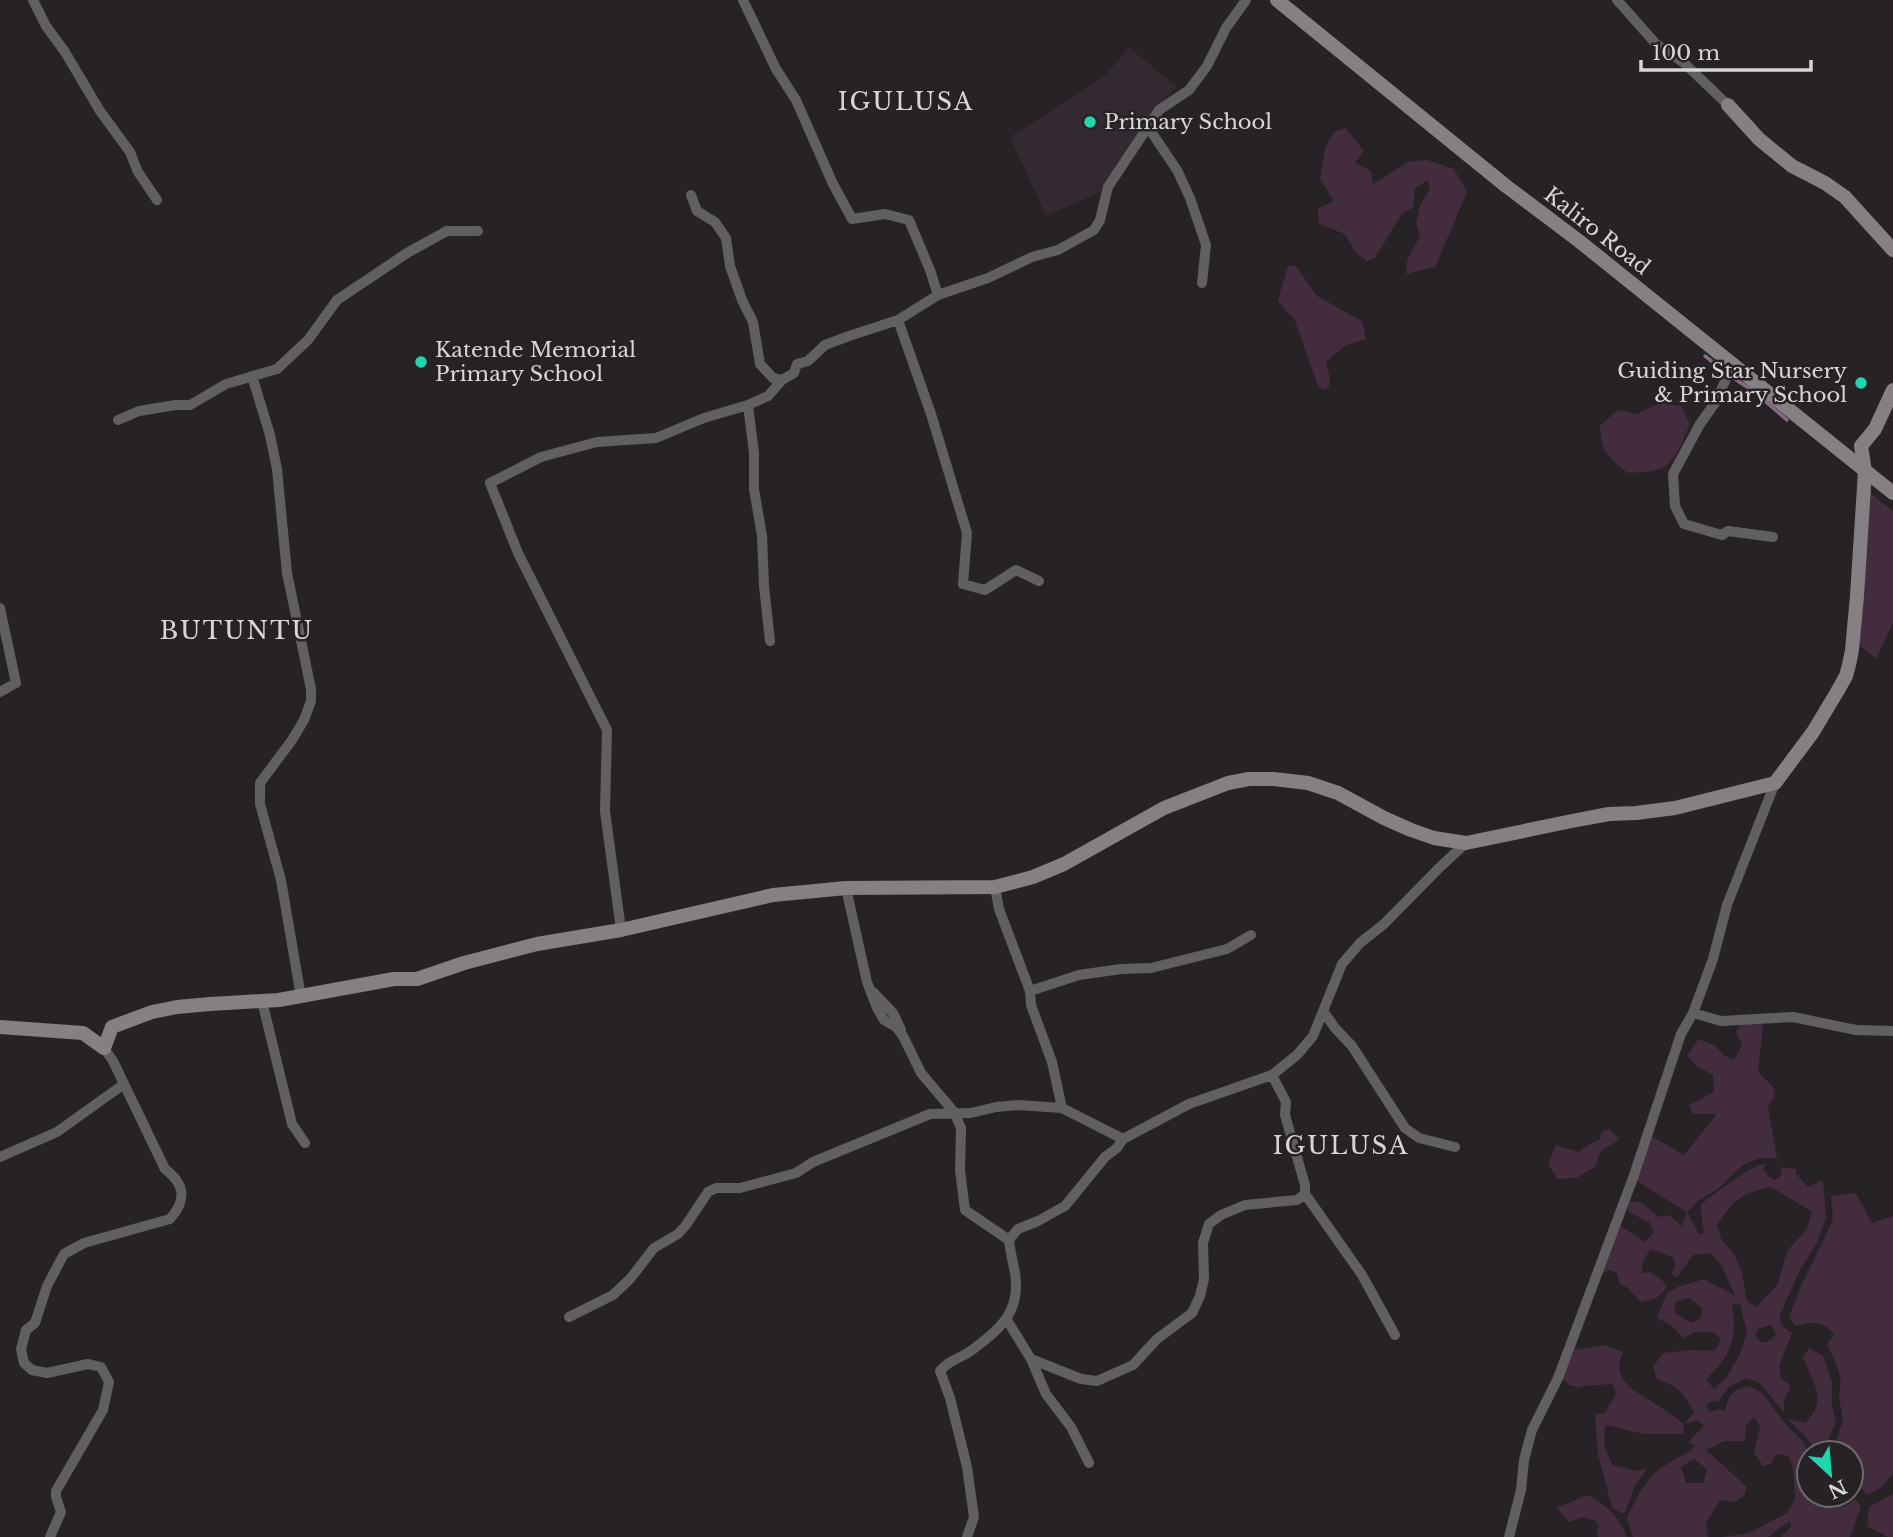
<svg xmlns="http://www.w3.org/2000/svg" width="1893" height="1537" font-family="'Libre Baskerville',serif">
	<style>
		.built { fill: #332931 }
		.green { fill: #422c3e; fill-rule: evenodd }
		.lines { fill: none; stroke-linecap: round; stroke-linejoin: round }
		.stream { stroke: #856c80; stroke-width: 3.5 }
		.street { stroke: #615f61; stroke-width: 10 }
		.secondary { stroke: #848083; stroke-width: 14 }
		.poi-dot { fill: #23d5af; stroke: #272226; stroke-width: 2.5 }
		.labels { text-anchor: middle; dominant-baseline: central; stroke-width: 5; stroke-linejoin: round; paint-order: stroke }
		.poi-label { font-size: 21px; fill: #d8d5d7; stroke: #272226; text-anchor: start }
		.street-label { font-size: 21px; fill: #d8d5d7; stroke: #272226 }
		.quarter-label { font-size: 24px; letter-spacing: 2px; fill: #d8d5d7; stroke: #272226 }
	</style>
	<rect width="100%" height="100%" fill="#272226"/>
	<path class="built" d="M1129,47L1177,87L1156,107L1100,192L1046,216L1010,137L1105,76Z"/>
	<path class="green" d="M1346,128L1364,151L1355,163L1371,171L1373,184L1408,162L1427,160L1454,169L1467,192L1435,267L1406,274L1407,260L1420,236L1416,223L1420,206L1430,188L1428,180L1415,188L1413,207L1401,215L1375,258L1367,261L1355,252L1345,234L1319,224L1318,208L1334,201L1320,179L1325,148L1334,132Z
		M1288,266H1296L1317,296L1362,321L1366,339L1346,345L1326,362L1330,378L1329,387L1323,390L1318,386L1294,318L1287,313L1278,300Z
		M1661,403L1681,406L1690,424C1684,437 1678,456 1667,465C1658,473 1639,472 1628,473C1607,456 1601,453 1600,425L1618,410L1636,414Z
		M1867,491L1893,511V623L1876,659L1853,640Z
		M1751,1019L1763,1025L1758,1072L1773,1087L1775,1096L1768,1107L1777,1158H1759L1743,1165L1718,1189L1699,1200L1687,1212L1699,1234L1704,1233L1700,1206C1709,1197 1717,1192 1727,1185C1743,1175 1747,1167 1767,1164L1763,1169L1769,1177L1775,1180L1782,1175L1780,1167L1796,1169V1174L1808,1187L1823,1180L1826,1218L1817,1243L1800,1270L1779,1317L1782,1326L1792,1333L1779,1366L1781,1378L1791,1386L1784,1401V1413L1760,1383L1746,1378L1729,1387L1718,1402L1712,1401L1707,1405L1708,1410L1711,1412L1718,1409L1725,1412C1729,1395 1731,1390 1749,1386L1761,1392L1787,1426L1802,1440L1806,1448L1811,1453H1809V1495H1837L1834,1497L1837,1504L1844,1507L1855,1499L1861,1506L1850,1537H1781L1791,1527V1522L1785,1524L1768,1537H1722L1749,1533L1787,1513L1795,1499L1793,1468L1788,1456L1776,1454L1771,1464L1763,1466L1754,1452L1760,1426L1754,1417L1746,1426L1745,1441H1725L1706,1450L1747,1487L1744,1496L1735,1502L1720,1500L1706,1523L1708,1537H1633L1627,1518C1645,1480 1651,1470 1691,1451L1695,1445L1688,1442L1704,1426L1698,1420L1684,1424L1683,1434H1644L1605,1425L1604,1447L1613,1465L1637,1471L1647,1468L1634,1488L1625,1513H1621L1612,1507L1598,1455L1595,1414L1605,1413L1616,1393L1612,1384L1583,1386L1579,1388L1569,1385L1558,1375L1568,1351L1603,1345L1623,1352C1609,1381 1637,1392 1657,1405C1666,1411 1675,1417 1684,1424L1694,1412C1685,1394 1676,1385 1657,1379L1653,1367L1663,1353L1691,1350L1715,1351L1721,1339L1713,1332H1695L1683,1338L1671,1325L1657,1318L1667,1293L1678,1287L1704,1279L1735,1296L1722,1266L1710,1253L1693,1255L1677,1277L1671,1274L1675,1267L1674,1258L1651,1249L1644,1259L1641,1273L1651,1272L1664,1282L1667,1288L1656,1298L1641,1302L1629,1289L1619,1283L1617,1273L1609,1270L1599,1276L1617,1224L1645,1242L1654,1232L1649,1222L1628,1212L1629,1202H1641L1659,1217L1669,1215L1682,1226L1687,1212L1635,1180L1650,1135L1684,1155L1717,1114H1693L1689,1105L1714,1092L1713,1075L1698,1067L1687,1056L1698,1039L1714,1045L1725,1056L1734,1060L1742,1045L1736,1032L1742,1022ZM1771,1187L1812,1212L1807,1229L1787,1251L1778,1284L1756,1307L1747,1301L1742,1273L1734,1254L1721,1239L1717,1225C1735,1199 1739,1194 1771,1187ZM1689,1298L1702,1308L1701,1317L1693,1323L1684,1319L1675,1312V1302ZM1740,1304L1747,1333L1739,1356L1726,1378L1714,1389L1706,1379C1730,1357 1738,1338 1732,1305ZM1771,1325L1776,1334L1771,1340L1762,1343L1755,1336L1758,1329ZM1694,1459L1707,1469L1703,1483H1686L1681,1467Z
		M1610,1129L1619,1139C1605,1151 1601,1144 1596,1166L1576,1178L1558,1179L1548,1164L1556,1145L1579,1152L1589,1144L1601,1139L1600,1135L1603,1131Z
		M1856,1193L1872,1223L1893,1216V1476H1891L1881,1488L1867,1495L1851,1476V1453H1836L1835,1446L1843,1420L1839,1397L1841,1381L1836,1363L1827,1345L1834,1334C1821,1319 1813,1322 1795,1326L1789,1317L1801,1286L1833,1220L1831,1196Z
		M1809,1348L1823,1356L1832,1382V1405L1836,1423L1829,1437L1827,1449L1823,1453L1817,1452L1805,1436L1787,1419L1805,1423C1829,1398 1813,1385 1803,1357Z
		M1893,1494V1537H1888L1867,1526L1869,1507Z
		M1587,1495C1604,1502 1621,1519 1627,1537H1598L1596,1530L1599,1528L1596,1521L1583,1517L1569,1522L1557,1508Z"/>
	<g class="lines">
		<path class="stream" d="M1705,356L1719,367
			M1730,376L1752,390
			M1758,395L1787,420"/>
		<path class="street" d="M33,0L46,26L65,52L100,111L130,152L138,172L157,200
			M743,0L776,69L796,100L833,184L852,219L885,214L909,220L930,270L938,295
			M1617,0L1656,44L1683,62L1728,105
			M1148,127L1177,170L1190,198L1206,245L1202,283
			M691,195L697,211L715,222L726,238L730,266L742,300L753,322L760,364L773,378L782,380L794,373L797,364L808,361L825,345L849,336L898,320L938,295L988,278L1032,257L1058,250L1094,230L1100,220L1108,187L1159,110L1189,90L1207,66L1226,28L1246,0
			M898,320L931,414L967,533L963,584L985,590L1016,570L1039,581
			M1733,364L1715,403L1700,424L1673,474L1675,506L1684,524L1722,535L1728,531L1773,537
			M252,376L270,435L277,469L287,573L311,689V701L304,720L292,740L260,783V804L281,880L301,997
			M748,405L754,453V489L762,536L764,586L770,641
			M118,420L139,411L176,405H190L226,384L277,369L308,340L337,300L407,253L447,231H478
			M0,608L16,683L0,692
			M995,887L999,909L1030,991L1031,1005L1052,1062L1062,1108
			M846,888L867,982L877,1008L884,1020L896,1027L903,1036L921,1073L954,1112L961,1128L960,1170L965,1210L1009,1240
			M621,930L605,811L607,730L518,553L490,483L541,457L597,442L656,438L704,418L748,405L768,396L782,380
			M1030,991L1079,975L1121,969L1151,968L1227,949L1251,935
			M873,992L893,1013L901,1030
			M262,1001L292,1124L305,1143
			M1323,1011L1335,1028L1352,1046L1405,1128L1419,1138L1455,1147
			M1693,1013L1721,1021L1793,1017L1856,1030L1893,1031
			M1272,1075L1286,1102L1285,1115L1305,1185V1194L1362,1275L1395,1335
			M0,1157L57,1132L124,1084
			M569,1317L613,1295L630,1279L654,1248L678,1234L686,1225L708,1192L716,1188H740L796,1173L813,1162L930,1114L971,1113L996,1107L1018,1105L1062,1108L1123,1139
			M1007,1320L1031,1359L1046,1394L1071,1427L1089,1463
			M1031,1359L1081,1379L1097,1381L1133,1365L1157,1339L1192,1313L1200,1296L1204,1279L1203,1243L1209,1224L1221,1215L1245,1205L1297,1200L1305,1194
			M50,1537L61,1512L56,1497V1491L103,1410L109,1382L101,1367L88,1364L47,1373L32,1370L24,1363L21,1349L26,1330L35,1323L47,1286L64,1254L84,1243L170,1219C187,1200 185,1184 165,1169L113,1061L104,1048
			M967,1537L974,1517L967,1467L950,1398L940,1371C948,1360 962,1358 972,1350C1001,1328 1021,1312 1015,1273C1013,1262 1010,1251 1009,1240L1018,1229L1038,1221L1065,1206L1105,1157L1117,1148L1123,1139L1189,1104L1272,1075L1297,1055L1313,1036L1342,964L1360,943L1384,924L1439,868L1466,843
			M1509,1537L1521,1490L1524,1460L1532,1430L1558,1378L1633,1178L1681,1034L1693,1013L1713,959L1727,905L1775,783"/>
		<path class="secondary" d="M1277,0L1506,186L1579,241L1893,493
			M1728,105L1759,139L1792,166L1825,183L1845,197L1893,250
			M0,1027L83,1033L104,1048L112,1027L152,1012L177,1007L210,1004L279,1000L394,979H417L464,963L537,944L621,930L773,895L846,888L995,887L1033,877L1064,864L1164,808L1228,783L1249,779H1274L1308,783L1338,793L1384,818L1411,830L1434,838L1466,843L1572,821L1609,814L1636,813L1675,808L1775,783L1813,732L1837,692L1846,676L1849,665L1852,650L1857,596L1865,471L1861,446L1875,429L1893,390"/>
	</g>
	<g class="poi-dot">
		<circle cx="1090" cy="122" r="7"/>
		<circle cx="421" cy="362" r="7"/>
		<circle cx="1861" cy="383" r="7"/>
	</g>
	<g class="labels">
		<g class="poi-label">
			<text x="1104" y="122">Primary School</text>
			<text x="435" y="350">Katende Memorial<tspan x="435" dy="24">Primary School</tspan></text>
			<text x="1847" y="371" text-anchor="end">Guiding Star Nursery<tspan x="1847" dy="24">&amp; Primary School</tspan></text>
		</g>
		<g class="street-label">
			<text transform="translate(1597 231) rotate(38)">Kaliro Road</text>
		</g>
		<g class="quarter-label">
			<text x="906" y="101">IGULUSA</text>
			<text x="237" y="630">BUTUNTU</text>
			<text x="1341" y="1145">IGULUSA</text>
		</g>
	</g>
	<g transform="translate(1830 1474) rotate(154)"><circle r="33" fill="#272226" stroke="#6e6a6d" stroke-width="2"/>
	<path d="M0-5L12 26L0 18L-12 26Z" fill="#23d5af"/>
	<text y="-10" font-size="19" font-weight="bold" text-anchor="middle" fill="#d8d5d7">N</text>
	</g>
	<path d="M1641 60v10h170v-10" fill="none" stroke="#d8d5d7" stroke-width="3.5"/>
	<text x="1652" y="60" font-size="21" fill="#d8d5d7" stroke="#272226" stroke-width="5" paint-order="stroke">100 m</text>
</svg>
